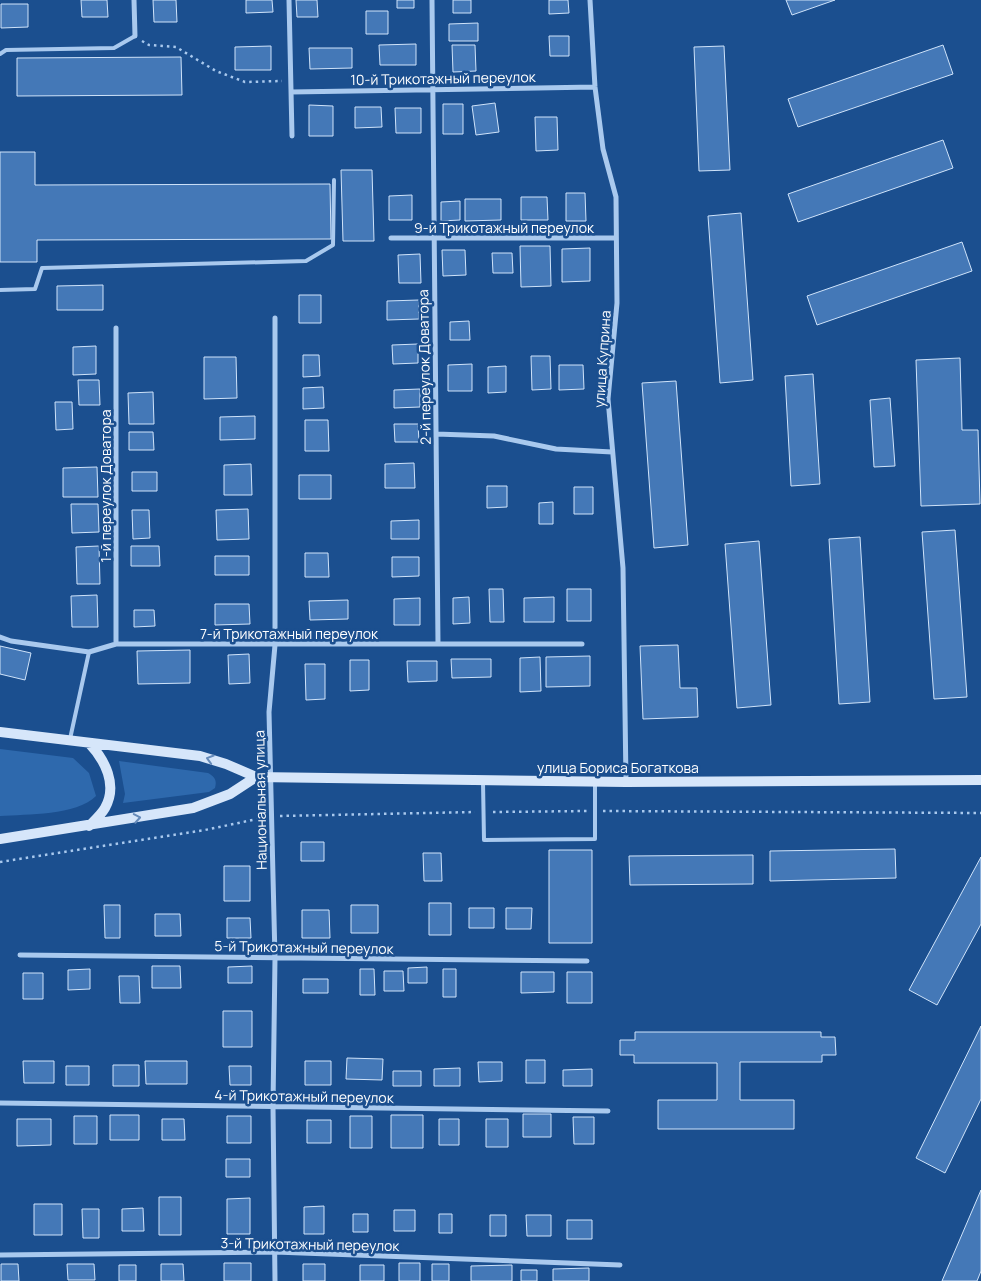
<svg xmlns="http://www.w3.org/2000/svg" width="981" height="1281" font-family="Manrope,sans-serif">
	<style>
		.green { fill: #2e69ad }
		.building { fill: #4478b7; stroke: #cfe3fa }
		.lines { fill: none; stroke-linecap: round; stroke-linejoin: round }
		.path { stroke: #a9c9ee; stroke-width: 2.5; stroke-dasharray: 2.5 4; stroke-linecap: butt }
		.service { stroke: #a9c9ee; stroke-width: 4 }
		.minor { stroke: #a9c9ee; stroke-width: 5 }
		.secondary { stroke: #d6e6fa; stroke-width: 10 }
		.oneway { stroke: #668bba }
		.labels { text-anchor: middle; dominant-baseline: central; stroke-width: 5; stroke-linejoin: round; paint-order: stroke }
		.street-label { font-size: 14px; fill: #fff; stroke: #1b4f8f }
	</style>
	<rect width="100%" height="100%" fill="#1b4f8f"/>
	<path class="green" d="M0,749L73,758L89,773L96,796C76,816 27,814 0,816Z
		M119,761L208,773C215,777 217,780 215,788L209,792L123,803L125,794Z"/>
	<path class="building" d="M81,0H107L108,17H82Z
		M153,0H176L177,22H154Z
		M246,0H272L273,12L246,13Z
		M296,0H317L318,17H297Z
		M397,0H414V8H397Z
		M453,0H471V13H453Z
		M549,0H568L569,13L549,14Z
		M786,0H835L792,15Z
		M1,4H28V27L1,28Z
		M366,11H388V34H366Z
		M478,23V41H449V24Z
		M549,36H569V56H550Z
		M416,44V65H380L379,45Z
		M452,45H475L476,71L453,72Z
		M943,45L953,74L798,127L788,99Z
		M271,46V70H235V47Z
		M724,46L730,170L699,171L694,47Z
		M309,48H352V68L310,69Z
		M181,57L182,95L17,96V58Z
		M495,103L499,132L476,135L472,106Z
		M443,104H463V134H443Z
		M309,105L333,106V136H309Z
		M355,107H381L382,127L355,128Z
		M395,108H421V133H396Z
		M535,117H557L558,150L536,151Z
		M943,140L953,168L798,222L788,194Z
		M0,152H35V185L330,184L331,239L37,240V262H0Z
		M341,170H372L374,241H343Z
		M566,193H585L586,221H566Z
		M412,195V220H389V196Z
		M521,197H547L548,220H521Z
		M465,199H501V220L465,221Z
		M460,201V220L441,221V202Z
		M741,213L753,380L720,383L708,216Z
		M962,242L972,271L817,325L807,296Z
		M520,246H550L551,286L521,287Z
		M590,248V281L562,282V249Z
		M442,250H465L466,275L443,276Z
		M492,253H512L513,273H493Z
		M420,254L421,283H399L398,255Z
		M103,285V310H57V286Z
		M299,295H321V323H299Z
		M419,300V319L387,320V301Z
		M469,321L470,340H450V322Z
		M418,344V363L393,364L392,345Z
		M96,346V374L73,375V347Z
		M303,355H319L320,376L303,377Z
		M531,356H550L551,389L532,390Z
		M204,357H236L237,398L204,399Z
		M960,358L962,430H978L980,504L921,506L916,360Z
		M472,364V391H448V365Z
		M559,365H583L584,389L559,390Z
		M506,366V392L488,393V367Z
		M813,374L820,484L791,486L785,376Z
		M78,380H99L100,405H79Z
		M676,381L688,545L654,548L642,383Z
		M323,387L324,408L303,409V388Z
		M420,389V407L394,408V390Z
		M153,392L154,424H129L128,393Z
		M890,398L895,466L874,467L870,400Z
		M55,402H72L73,429L56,430Z
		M255,416V439L220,440V417Z
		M305,420H328L329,451H305Z
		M394,424H418L419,442H395Z
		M129,432H153L154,450H129Z
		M414,463L415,488H385V464Z
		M251,464L252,495H224V465Z
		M97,467L98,497H63V468Z
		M132,472H157V491H132Z
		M299,475H331V499H299Z
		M487,486H507V507L487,508Z
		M574,487H593V514H574Z
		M553,502V524H539V503Z
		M71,504H98L99,532L72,533Z
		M248,509L249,539L217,540L216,510Z
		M132,510H149L150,538L133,539Z
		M419,520V539H391V521Z
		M955,530L967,697L934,699L922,532Z
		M860,537L870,702L839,704L829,539Z
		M759,541L771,705L737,708L725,544Z
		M99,546L100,584H77L76,547Z
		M131,546H159L160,566H131Z
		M305,553H328L329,577H305Z
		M215,556H249V575H215Z
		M392,557H419V576L392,577Z
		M489,589H503L504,622H490Z
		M567,589H591V621H567Z
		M97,595L98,627H72L71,596Z
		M469,597L470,623L453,624V598Z
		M554,597V622H524V598Z
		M420,598V625H394V599Z
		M348,600V619L310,620L309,601Z
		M215,604H249L250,624L215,625Z
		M134,610H154L155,626L134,627Z
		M678,645L680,688H697L698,717L643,719L640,646Z
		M0,646L31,653L25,680L0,674Z
		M190,650V683L138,684L137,651Z
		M249,654L250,683L229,684L228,655Z
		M590,656V686L546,687V657Z
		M540,657L541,691L520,692V658Z
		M451,659H491V677L452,678Z
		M350,660H369V690L350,691Z
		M407,661H437V681L408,682Z
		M305,664H325V699L306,700Z
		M301,842H324V861H301Z
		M895,849L896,878L770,881V851Z
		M549,850H592V943H549Z
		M423,853H441L442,881H424Z
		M753,855V884L630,885L629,856Z
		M981,857V924L937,1005L909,990Z
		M224,866H250V901H224Z
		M429,903H451V935H429Z
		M104,905H120V938H105Z
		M351,905H378V933H351Z
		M469,908H494V928H469Z
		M506,908H532L531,929H506Z
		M302,910H329L330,938H302Z
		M155,914H180L181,936H155Z
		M227,918H250L251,938H227Z
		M152,966H180L181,988H152Z
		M252,966V983H228V967Z
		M427,967V983H408V968Z
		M90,969V989L68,990V970Z
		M360,969H374L375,995H360Z
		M443,969H456V997H443Z
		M384,971H403L404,991H384Z
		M521,972H554V992L521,993Z
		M567,972H592V1003H567Z
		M23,973H43V999H23Z
		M119,976H139L140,1003H120Z
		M303,979H328V993H303Z
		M223,1011H252V1047H223Z
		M981,1026V1099L945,1173L916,1158Z
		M635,1032H821V1037H835L836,1055H822V1062H740V1100H794V1129H658V1100H717V1063H634V1055H620V1040H635Z
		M347,1058L383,1059L382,1080L346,1079Z
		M526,1060H545V1083H526Z
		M23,1061H54V1083H24Z
		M145,1061H187V1084H146Z
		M305,1061H331V1085H305Z
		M478,1062H502V1081L479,1082Z
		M113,1065H139V1086H113Z
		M66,1066H89V1085H66Z
		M229,1066H251V1085H230Z
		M460,1068V1086H434V1069Z
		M592,1069V1086H563V1070Z
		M393,1071H421V1086H393Z
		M523,1114H551V1137H523Z
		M110,1115H139V1140H110Z
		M391,1115H423V1148H391Z
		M74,1116H97V1144H74Z
		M227,1116H251V1143H227Z
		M350,1116H372V1148H350Z
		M573,1117H594V1144H574Z
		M17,1119H51V1145L17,1146Z
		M162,1119H184L185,1140H162Z
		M439,1119H459V1145H439Z
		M486,1119H508V1147H486Z
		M307,1120H331V1143H307Z
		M226,1159H250V1177H226Z
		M981,1190V1271L977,1281H942Z
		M159,1197H181V1235H159Z
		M250,1198V1234H227V1199Z
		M34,1204H62V1235H34Z
		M324,1206V1234H304V1207Z
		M143,1208L144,1231H122V1209Z
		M82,1209H99V1238H83Z
		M394,1210H415V1231H394Z
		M353,1214H368V1232H353Z
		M439,1214H452V1233H439Z
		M490,1215H506V1236H490Z
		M526,1215H551V1236H527Z
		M567,1220H592V1239H567Z
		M224,1263H251V1281H224Z
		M399,1263H420V1281H399Z
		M1,1264H18L19,1281H1Z
		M67,1264H94L95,1280H68Z
		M161,1264H183L184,1281H161Z
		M303,1264H325V1281H303Z
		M432,1264H449V1281H432Z
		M119,1265H136V1281H119Z
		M360,1265H384V1281H360Z
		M512,1265V1281H471V1266Z
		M589,1268V1281H553V1269Z
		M521,1270H537V1281H521Z"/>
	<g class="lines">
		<path class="path" d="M142,41L149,45L176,47L216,71L245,82L282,81
			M603,811L981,813
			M493,812L587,811
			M280,816L475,812
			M0,862L205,830L262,818"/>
		<path class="service" d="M0,54L6,50L114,48L135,36
			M0,290L35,289L42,268L306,261L333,245L334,180
			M70,739L89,652
			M483,782L484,840L595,839V783"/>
		<path class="minor" d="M134,0L135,36
			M289,0L292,136
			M432,0L438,644
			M590,0L595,87L603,149L616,197L617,303L608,399L623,568L626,782
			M291,92L595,87
			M391,238H616
			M116,328V644
			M436,434L494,436L556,449L612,452
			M0,637L11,641L89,652L116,644H582
			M20,955L587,961
			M0,1103L608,1111
			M0,1255L275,1252L620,1265
			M275,1281L273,1106L275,958L269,712L275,645V318"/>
		<path class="secondary" d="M0,732L200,756L226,764L256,777L626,782L981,780
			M89,743C105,760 118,785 105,808C101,815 94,821 89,826
			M0,839L193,808L230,794L256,777"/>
	</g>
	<defs><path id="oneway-chevron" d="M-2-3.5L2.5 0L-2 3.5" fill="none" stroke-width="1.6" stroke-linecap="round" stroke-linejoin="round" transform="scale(1.25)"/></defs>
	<g class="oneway">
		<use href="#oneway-chevron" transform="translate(210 759) rotate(-163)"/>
		<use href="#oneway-chevron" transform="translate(137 818) rotate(-10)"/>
	</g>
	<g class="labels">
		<g class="street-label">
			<text transform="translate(443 78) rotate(-1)">10-й Трикотажный переулок</text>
			<text x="504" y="227">9-й Трикотажный переулок</text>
			<text transform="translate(602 359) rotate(-86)">улица Куприна</text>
			<text transform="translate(424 367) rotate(-91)">2-й переулок Доватора</text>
			<text transform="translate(105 486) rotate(-90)">1-й переулок Доватора</text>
			<text x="289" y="633">7-й Трикотажный переулок</text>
			<text x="618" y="767">улица Бориса Богаткова</text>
			<text transform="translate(260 800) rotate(-91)">Национальная улица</text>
			<text transform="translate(304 947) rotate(1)">5-й Трикотажный переулок</text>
			<text transform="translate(304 1096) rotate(1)">4-й Трикотажный переулок</text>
			<text transform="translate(310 1244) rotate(1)">3-й Трикотажный переулок</text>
		</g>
	</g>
</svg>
